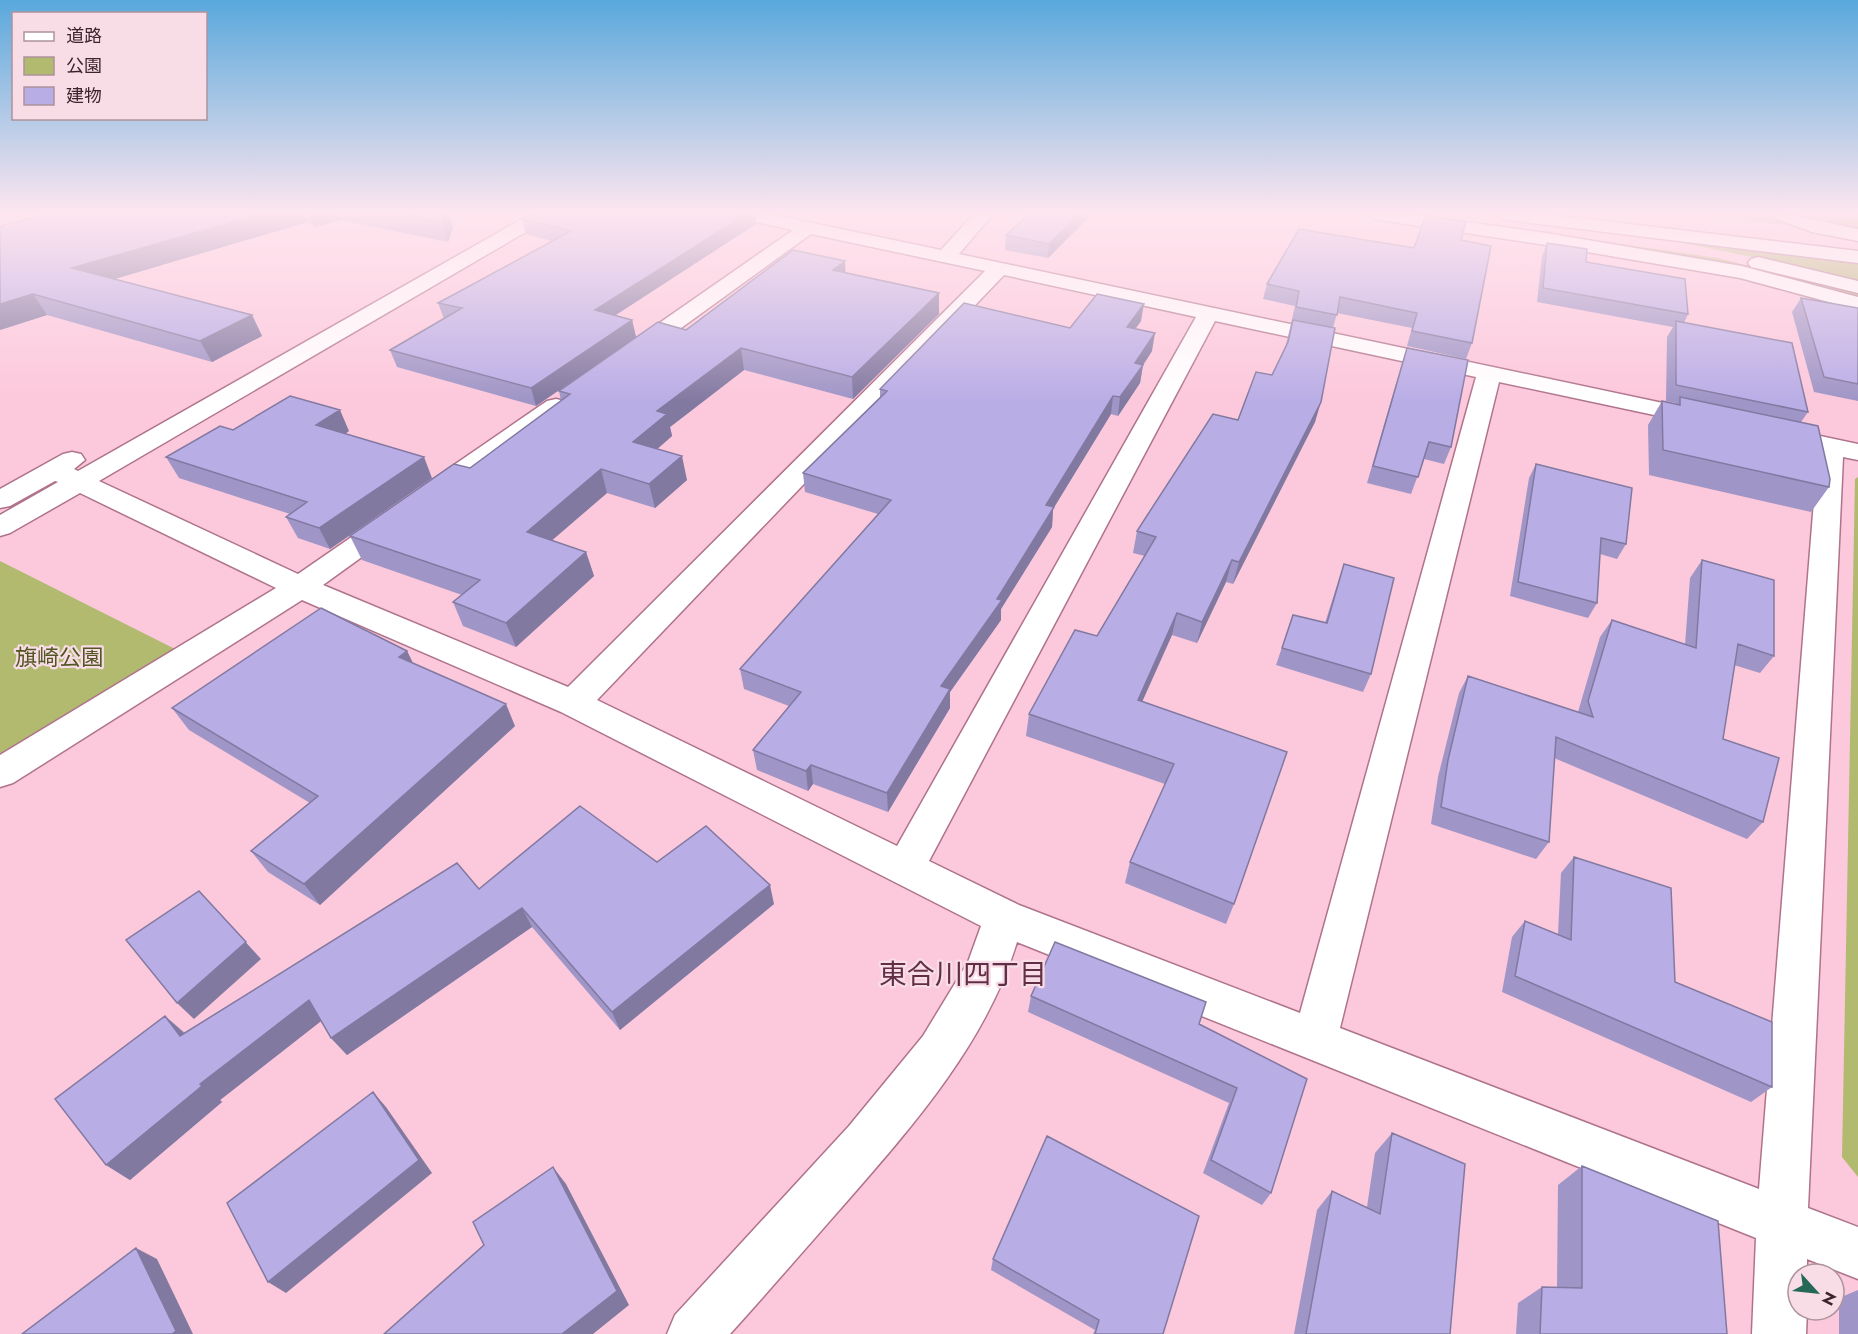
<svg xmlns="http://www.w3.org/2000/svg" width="1858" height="1334" font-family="Jost,'Noto Sans JP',sans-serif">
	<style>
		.green { fill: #b1ba6f }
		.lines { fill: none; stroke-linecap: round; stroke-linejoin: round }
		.minor-casing { stroke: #af738b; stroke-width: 3 }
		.highway-casing { stroke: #af738b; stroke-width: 3 }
		.minor { fill: #fff; fill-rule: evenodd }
		.highway { fill: #fff; fill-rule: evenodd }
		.wall { fill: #9f95c6 }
		.shaded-wall { fill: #8279a1 }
		.building { fill: #b9ade6; stroke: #8279a1; stroke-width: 1.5 }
		.labels { text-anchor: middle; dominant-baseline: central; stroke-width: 4.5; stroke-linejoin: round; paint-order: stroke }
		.park-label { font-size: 22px; fill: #515622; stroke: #f8dde7 }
		.near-neighbourhood-label { font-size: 28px; fill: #622e45; stroke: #f8dde7 }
	</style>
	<rect width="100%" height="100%" fill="#fcc8db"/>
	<path class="green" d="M1702,215H1858V233Z
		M1484,224L1717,258L1858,293V297L1773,275Z
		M1683,243L1858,263V283L1782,263Z
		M1858,477V1177L1842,1157L1855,479Z
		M0,561L181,652L0,764Z"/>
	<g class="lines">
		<defs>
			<path id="minor" d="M529,215H551L548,219L99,481L298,574L382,516L392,513L402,516L406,522L402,528L323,585L568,687L985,271L811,234L641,357L633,359L625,357L622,352L625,347L793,230L743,219L740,215H774L941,250L973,215H992L959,254L1710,413L1713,418L1710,423L1701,425L1499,382L1340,1028L1759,1189L1818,451L1769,440L1765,435L1769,430L1778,427L1858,444V460L1843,457L1808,1208L1858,1227V1279L1807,1259V1274H1798V1310H1807L1806,1334H1752L1756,1238L1017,942C986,1044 911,1128 842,1207C805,1249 768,1292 730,1334H667L675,1315L849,1126L923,1036L968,962L981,926L561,712L302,600L13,783L0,787V755L276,588L80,493L10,533L0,536V515L58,482L55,481L10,506L0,508V489L63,454L72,452L81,454L85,460L74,469L78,471ZM1004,275L1196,317L897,846L597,700ZM1215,321L1476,377L1300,1013L1019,905L929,861Z
				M1370,215H1416L1546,233L1742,266L1858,297V310L1740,278L1546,245L1379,220L1373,219Z
				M556,399L565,401L568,406L565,411L442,499L432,501L422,499L418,493L422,487L547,401Z"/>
			<path id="highway" d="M1499,215H1552L1858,251V263L1508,220L1502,219Z
				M1774,215C1803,214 1830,224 1858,229V241L1812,232L1777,219Z
				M1758,257L1858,281V293L1751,267L1748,263L1751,259Z"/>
		</defs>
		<use href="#minor" class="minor-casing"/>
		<use href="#highway" class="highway-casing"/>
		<use href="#minor" class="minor"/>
		<use href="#highway" class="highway"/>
	</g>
	<path class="wall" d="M35,215H449L453,227L448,242L340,220L315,227L307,222L115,279L252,315L262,336L212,362L47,315L0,330L36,216Z
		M530,215H755L756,224L615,315L632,320L636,337L536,406L397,367L390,350L444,319L438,303L552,241L526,234L522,219Z
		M1028,215H1091L1048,258L1005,250L1006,235Z
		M1461,240L1472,343L1466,359L1407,346L1412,328L1337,313L1333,328L1315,422L1233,584L1226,582L1197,643L1172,635L1142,702L1287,752L1234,904L1226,924L1125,883L1130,862L1165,784L1026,736L1029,714L1097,636L1145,556L1133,553L1137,531L1238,420L1272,375L1286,345L1295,306L1263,299L1267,284L1414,248Z
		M1547,243L1586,262L1688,314L1684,323L1808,412L1801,422L1829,487L1811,512L1649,475L1648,425L1662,401L1676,404V403L1666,401L1667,337L1673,327L1537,302L1542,256Z
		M845,273L939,293V314L853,399L744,370L670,427L672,436L657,449L687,480L655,508L607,493L552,540L586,552L594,576L516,647L463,626L453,602L462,595L362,560L350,536L470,468L561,401L559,391L686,330Z
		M1801,298L1858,308V401L1814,392L1792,312Z
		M1141,321L1135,329L1152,351L1143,365L1140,383L1118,416L1111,414L1053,509L1052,527L1001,609V620L950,692V708L888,812L813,784L808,791L757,770L753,750L789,706L744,689L740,669L878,514L805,492L803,473L880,397V389L1070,328Z
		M1407,348L1451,447L1444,464L1424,459L1411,494L1367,483L1402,363Z
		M233,430L349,431L345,434L432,478L330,549L298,538L286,517L290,514L179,478L166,457Z
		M1536,464L1626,544L1617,559L1600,554L1597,603L1588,618L1510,596L1529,478Z
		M1702,560L1774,656L1760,673L1734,665L1723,739L1763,822L1747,839L1554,758L1549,842L1536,859L1431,824L1438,777L1459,693L1468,676L1578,712L1600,637L1612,620L1685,645L1690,578Z
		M1344,564L1371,674L1363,692L1276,665L1293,615L1325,623L1338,582Z
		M407,651L413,664L515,726L320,905L268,872L251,851L310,803L189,730L172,708Z
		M1574,857L1675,982L1772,1087L1751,1102L1502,992L1512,937L1525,921L1558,934L1561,873Z
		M657,862L774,904L620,1030L532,927L347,1055L331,1038L321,1021L220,1100L222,1102L130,1180L106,1165L165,1016L185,1033L479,889Z
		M1031,996L1307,1079L1271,1193L1262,1205L1203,1173L1229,1103L1028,1012Z
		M1392,1133L1450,1334H1294L1317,1210L1332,1191L1367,1207L1375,1153Z
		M1582,1166L1727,1334H1516L1518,1303L1542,1287L1557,1288L1558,1185Z
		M993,1259L1163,1334H1093L1095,1330L991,1270Z
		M1858,1290V1334H1839V1298Z"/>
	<path class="shaded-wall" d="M258,215H304L307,222L84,288L72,268Z
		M310,215H338L340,220L315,227Z
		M444,215H449L453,227L448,242L442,222Z
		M745,215H755L756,224L599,326L595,310Z
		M1078,215H1091L1048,258L1049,244Z
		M845,261L846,282L833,270Z
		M939,293V314L853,399L852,377Z
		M33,294L47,315L0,330V304Z
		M1144,304L1141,321L1124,345L1127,327Z
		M252,315L262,336L212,362L200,341Z
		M632,320L636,337L536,406L531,388Z
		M1155,333L1152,351L1143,365L1140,383L1118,416L1120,397L1135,363Z
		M741,348L744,370L670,427L672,436L639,465L633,442L657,411Z
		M1113,396L1111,414L1053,509L1052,527L1001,609V620L950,692V708L888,812L887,793L941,686L997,599L1046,505Z
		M1321,402L1315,422L1233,584L1239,562Z
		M340,410L349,431L326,446L316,425Z
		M682,456L687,480L655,508L649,484Z
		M424,457L432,478L330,549L319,528Z
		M601,469L607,493L535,555L527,532Z
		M586,552L594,576L516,647L506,623Z
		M1232,560L1226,582L1197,643L1202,622Z
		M1177,613L1172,635L1133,722L1138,700Z
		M407,651L418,673L399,657Z
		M506,704L515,726L320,905L304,884Z
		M811,765L813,784L808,791L806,771Z
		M770,885L774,904L620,1030L612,1012Z
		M199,891L261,959L194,1019L177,1003Z
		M522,908L532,927L347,1055L331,1038Z
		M309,1000L325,1018L220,1100L222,1102L130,1180L106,1165L200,1084Z
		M165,1016L185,1034L180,1036Z
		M373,1092L386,1107L432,1173L286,1293L268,1282Z
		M553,1167L566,1184L629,1305L593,1334H562Z
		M136,1248L157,1259L193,1334H172Z"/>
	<path class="building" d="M41,215H258L72,268L252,315L200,341L33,294L0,304V226Z
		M405,215H444L442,222Z
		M530,215H745L595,310L632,320L531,388L390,350L462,308L438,303L571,231L522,219Z
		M1028,215H1078L1049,244L1006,235Z
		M1426,215L1466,222L1461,240L1491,246L1472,343L1412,331L1417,313L1340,297L1337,315L1296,307L1299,291L1267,284L1299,229L1414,248Z
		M1547,243L1587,249L1586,262L1685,279L1688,314L1543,288Z
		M793,250L845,261L833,270L939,293L852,377L741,348L657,411L667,414L633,442L682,456L649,484L601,469L527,532L586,552L506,623L453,602L480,580L350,536L454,464L470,468L570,394L559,391L658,322L686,330Z
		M1097,294L1144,304L1127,327L1155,333L1135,363L1143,365L1120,397L1113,396L1046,505L1054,507L997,599L1002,600L941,686L950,689L887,793L811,765L806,771L753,750L801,692L740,669L891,500L803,473L887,391L880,389L964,303L1070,328Z
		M1801,298L1858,308V384L1824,377Z
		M1293,320L1335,328L1321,402L1239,562L1232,560L1202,622L1177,613L1138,700L1287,752L1234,904L1130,862L1174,764L1029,714L1075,630L1097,636L1156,537L1137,531L1213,414L1238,420L1256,372L1272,375L1288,342Z
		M1676,321L1792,343L1808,412L1676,385Z
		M1407,348L1468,360L1451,447L1429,442L1418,477L1373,466Z
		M290,396L340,410L316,425L424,457L319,528L286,517L307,502L166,457L220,426L233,430Z
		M1680,397L1818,426L1830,479L1829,487L1663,450L1662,401L1680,405Z
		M1536,464L1632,488L1626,544L1601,538L1597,603L1518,582Z
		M1702,560L1774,580V656L1738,644L1723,739L1779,758L1763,822L1556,737L1549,842L1441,807L1448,760L1468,676L1593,717L1588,701L1612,620L1696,648Z
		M1344,564L1394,578L1371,674L1282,648L1293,615L1327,623Z
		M321,608L407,651L399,657L506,704L304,884L251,851L318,796L172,708Z
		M580,806L657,862L706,826L770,885L612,1012L522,908L331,1038L309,1000L200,1084L202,1086L106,1165L55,1099L165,1016L180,1036L457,863L479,889Z
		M1574,857L1671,888L1675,982L1772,1022V1087L1515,976L1525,921L1571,940Z
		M199,891L246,942L177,1003L126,940Z
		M1055,942L1206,1002L1199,1024L1307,1079L1271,1193L1211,1160L1237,1088L1031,996Z
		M373,1092L419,1160L268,1282L227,1203Z
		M1392,1133L1465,1164L1450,1334H1306L1332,1191L1380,1214Z
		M1047,1136L1199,1216L1163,1334H1095L1099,1320L993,1259Z
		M1582,1166L1718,1221L1727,1334H1540L1542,1287L1582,1288Z
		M553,1167L617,1291L562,1334H384L484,1245L473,1222Z
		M136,1248L176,1331L172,1334H22Z"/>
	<linearGradient id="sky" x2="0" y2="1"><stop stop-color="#59a8dc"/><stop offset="0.53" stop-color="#fee6ef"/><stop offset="1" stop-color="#fee6ef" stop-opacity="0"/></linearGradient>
	<rect width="1858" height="402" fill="url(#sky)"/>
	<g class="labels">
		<g class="park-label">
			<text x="59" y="657">旗崎公園</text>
		</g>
		<g class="near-neighbourhood-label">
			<text x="963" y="974">東合川四丁目</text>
		</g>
	</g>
	<rect x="12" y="12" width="195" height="108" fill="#f8dde7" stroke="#ad939d" stroke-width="1.5"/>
	<rect x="24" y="32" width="30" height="9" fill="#ffffff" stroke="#ad939d" stroke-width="1.5"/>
	<text x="66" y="42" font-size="18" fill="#3c242e">道路</text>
	<rect x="24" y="57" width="30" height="18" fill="#b1ba6f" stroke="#ad939d" stroke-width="1.5"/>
	<text x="66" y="72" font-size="18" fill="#3c242e">公園</text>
	<rect x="24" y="87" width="30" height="18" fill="#b9ade6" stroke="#ad939d" stroke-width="1.5"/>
	<text x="66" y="102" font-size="18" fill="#3c242e">建物</text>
	<g transform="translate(1816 1292) rotate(117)"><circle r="28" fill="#f8dde7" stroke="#ad939d" stroke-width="1.5"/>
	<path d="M0-4.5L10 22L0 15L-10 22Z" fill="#256857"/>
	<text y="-9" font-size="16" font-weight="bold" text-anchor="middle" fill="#3c242e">N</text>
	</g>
</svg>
